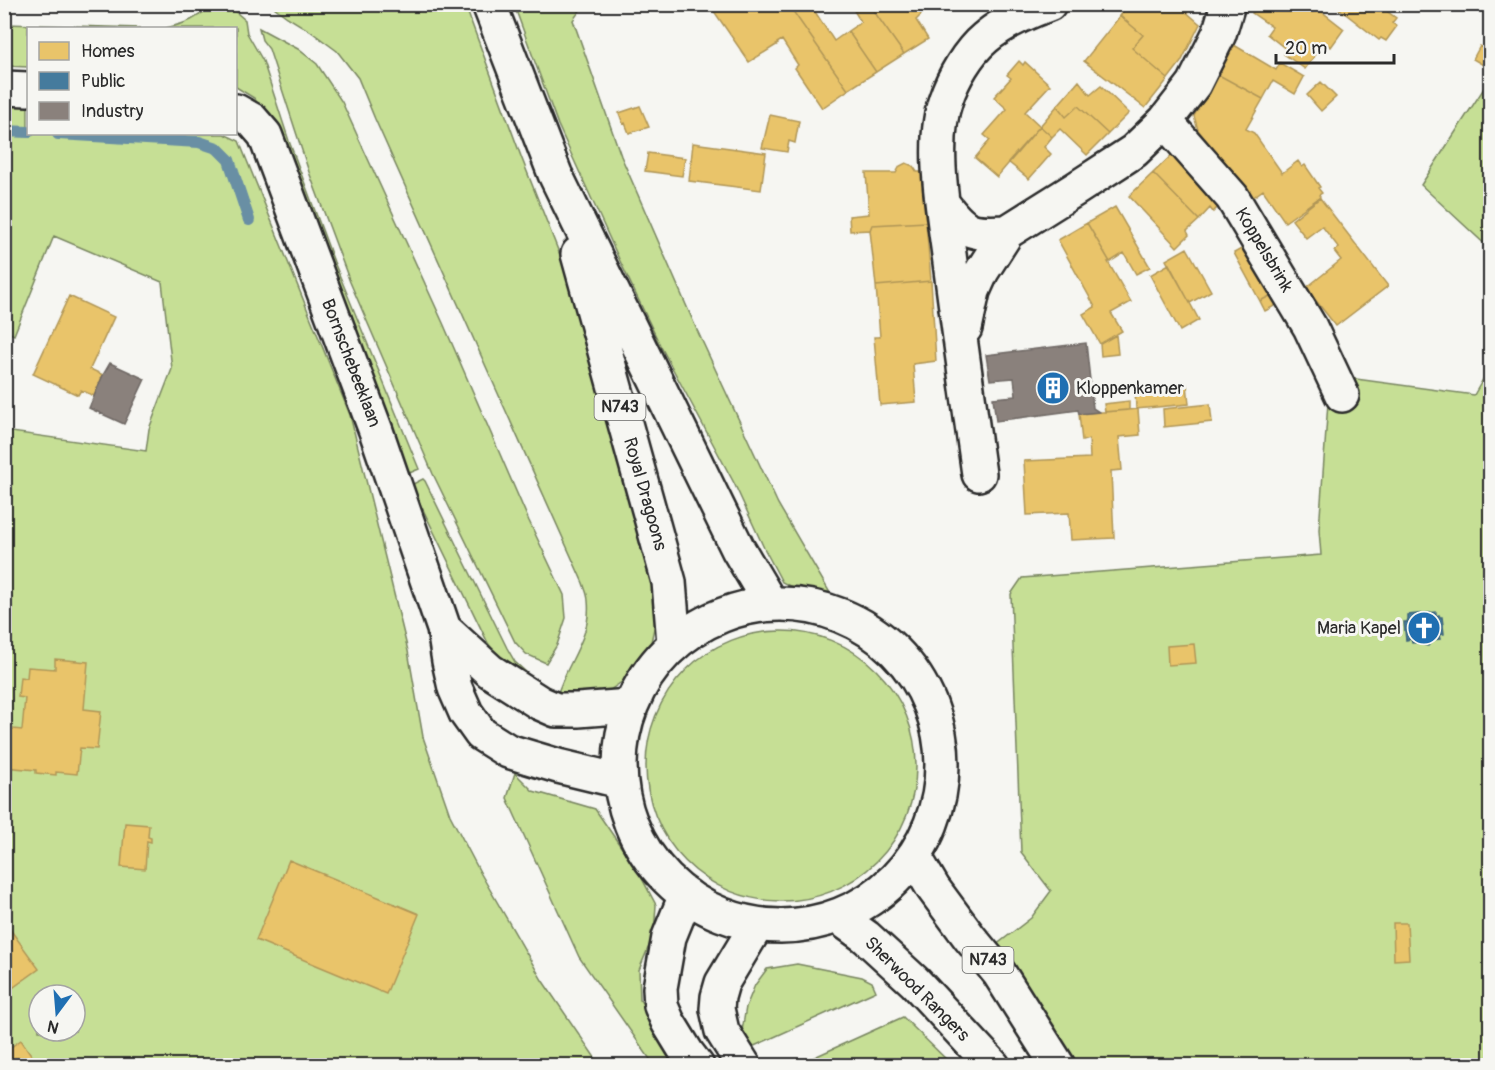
<svg xmlns="http://www.w3.org/2000/svg" width="1495" height="1070" font-family="Pangolin,sans-serif">
	<style>
		.green { fill: #c6df95; stroke: #788560; stroke-width: 1.5; fill-rule: evenodd }
		.homes { fill: #e9c46a; stroke: #b09657; stroke-width: 1.5 }
		.public { fill: #457b9d; stroke: #3d637b; stroke-width: 1.5 }
		.industry { fill: #8a817c; stroke: #6e6764; stroke-width: 1.5 }
		.lines { fill: none; stroke-linecap: round; stroke-linejoin: round }
		.stream { stroke: #698fa4; stroke-width: 12 }
		.minor-casing { stroke: #2b2b2b; stroke-width: 38 }
		.major-casing { stroke: #2b2b2b; stroke-width: 38 }
		.minor { stroke: #f6f6f2; stroke-width: 33 }
		.major { stroke: #f6f6f2; stroke-width: 33 }
		.labels { text-anchor: middle; dominant-baseline: central; stroke-width: 6; stroke-linejoin: round; paint-order: stroke }
		.shield { fill: #f6f6f2; stroke: #686867; stroke-width: 1.5 }
		.shield-label { font-size: 16px; font-weight: bold; fill: #2b2b2b }
		.street-label { font-size: 18px; fill: #2b2b2b; stroke: #f6f6f2 }
		.poi-label { font-size: 18px; fill: #2b2b2b; stroke: #f6f6f2; text-anchor: start }
	</style>
	<rect width="100%" height="100%" fill="#f6f6f2"/>
	<filter id="ink" filterUnits="userSpaceOnUse"><feTurbulence type="fractalNoise" baseFrequency=".0167" numOctaves="2"/><feDisplacementMap in="SourceGraphic" scale="12" xChannelSelector="R" yChannelSelector="G"/><feConvolveMatrix kernelMatrix="1 2 1 2 8 2 1 2 1" color-interpolation-filters="sRGB"/></filter>
	<g filter="url(#ink)">
		<path class="green" d="M270,4L465,5L522,159L567,273L658,579L657,614L650,647L651,649L626,679L604,694L557,696C566,663 592,638 588,601C588,595 585,589 583,583L375,119L358,78L337,51L310,31L287,17Z
			M514,5H584L573,20L621,156L697,330L778,504L833,598L803,593L782,582L764,548L734,483L660,345L619,259L558,125Z
			M218,6L229,8L237,13L245,20L247,33L263,61L289,141L334,262L419,469L407,474L272,123L254,98L236,87V28H166C175,26 183,24 191,20C203,14 204,9 218,6Z
			M5,24L141,28H28V67L5,66Z
			M259,28L298,49L317,64L342,102L443,323L529,521L564,595L566,618L557,645L546,663L526,654L515,642L433,474L350,282L309,172L269,49L262,40Z
			M1490,79V249L1421,185Z
			M4,104H28V134H224L239,141L350,415L408,651L423,737L450,815L481,874L542,980L600,1065H5V431L146,451L149,429L172,369L162,282L54,236L14,335L5,331ZM39,995H75V1031H39Z
			M1490,367V1065H1074L991,949L1031,918L1051,891L1021,852L1011,594L1022,578L1321,555L1319,530L1329,388L1348,379H1356L1474,395Z
			M423,479L425,481L507,648L515,662L526,672L525,676L522,679L497,656L488,643L411,485Z
			M646 766a135 135 0 1 1 270 0a135 135 0 1 1-270 0Z
			M515,773L533,791L595,809L639,873L656,905L654,934L639,970L640,1000L681,1065H654L579,957L507,798Z
			M797,964L862,977L872,982L876,991L752,1047L742,1031L746,1007L755,985L767,969Z
			M903,1017L952,1065H797Z"/>
		<path class="homes" d="M709,4H751L755,11L765,4H788L848,90L822,108L795,68L798,65L782,40L777,43L778,44L749,62Z
			M788,4H810L834,41L848,31L876,72L848,90Z
			M850,4H872L875,8L873,10L904,54L876,72L848,31L861,22Z
			M872,4H918L921,15L916,20L928,39L904,54L873,10L875,8Z
			M1128,4H1177L1200,24L1181,62L1168,79L1132,48L1143,35L1120,16Z
			M1258,4H1312L1344,29L1331,47L1324,43L1305,69L1284,54L1287,50L1267,34L1272,27L1252,13Z
			M1333,4H1377L1396,18L1392,23L1397,26L1386,41L1381,38L1379,40Z
			M1120,16L1143,35L1132,48L1168,79L1145,108L1084,61Z
			M1234,45L1276,70L1280,63L1304,77L1295,94L1273,81L1263,99L1217,74Z
			M1480,46L1490,52V69L1473,59Z
			M1019,61L1023,65L1025,62L1050,85L1025,112L1040,126L997,177L975,158L990,140L984,135L1007,109L994,97L1011,78L1007,75Z
			M1217,74L1263,99L1246,129L1254,133L1282,173L1298,161L1302,167L1305,165L1320,187L1318,188L1322,193L1319,195L1320,197L1285,222L1263,190L1248,201L1216,153L1198,130L1194,116Z
			M1079,81L1090,95L1101,86L1129,113L1108,134L1078,106L1066,117L1057,106Z
			M1321,82L1336,97L1321,111L1307,95Z
			M640,106L649,127L629,133L625,123L623,124L619,113Z
			M1057,106L1066,117L1078,106L1108,134L1087,155L1060,129L1052,137L1040,126Z
			M770,115L799,121L795,143L789,141L787,152L762,148Z
			M1040,126L1052,137L1044,147L1051,154L1029,179L1008,162Z
			M693,143L766,153L761,190L689,181Z
			M1178,149L1226,199L1213,212L1210,208L1199,220L1153,173Z
			M648,153L685,158L682,176L645,171Z
			M906,163L913,166L917,172H922L926,222L872,225L870,230L850,231L849,216L869,214L866,173H896L900,166Z
			M1153,173L1199,220L1187,231L1189,235L1177,247L1129,196Z
			M1320,198L1388,286L1336,326L1306,288L1341,260L1334,251L1339,248L1322,226L1306,238L1292,220Z
			M1115,207L1150,267L1136,274L1124,253L1110,262L1087,223Z
			M926,222L931,281L876,286L870,230L872,225Z
			M1087,223L1110,262H1108L1131,302L1111,313L1122,331L1100,344L1083,314L1095,307L1058,240Z
			M1252,243L1278,292L1260,301L1234,253Z
			M1187,248L1211,291L1190,303L1166,260Z
			M1169,264L1199,320L1180,331L1150,275Z
			M931,281L936,361L913,364L916,402L880,405L874,337H880L876,286Z
			M1276,293L1280,303L1265,311L1260,301Z
			M69,296L114,317L90,369L103,375L94,396L81,390L78,395L33,374Z
			M1116,335L1118,354L1101,356L1100,344Z
			M1187,384L1189,404L1136,409L1135,389Z
			M1129,401V410L1105,412L1104,404Z
			M1210,404L1212,422L1164,427L1163,409Z
			M1138,409L1140,435L1119,437L1122,470L1111,471L1114,538L1071,540L1069,513L1027,515L1024,461L1090,458L1089,439L1082,441L1079,414Z
			M1194,644L1196,663L1168,665L1167,646Z
			M55,659L88,662L84,709L101,711L97,749L80,748L77,774L56,772V775L36,773V770L4,767V728L22,730L25,698L18,697L20,677L27,678L28,667L55,669Z
			M125,823L149,825L148,837L151,838V842L147,841L145,869L121,867Z
			M289,860L419,914L386,994L256,940Z
			M4,921L39,969L4,994Z
			M1393,923H1407L1409,959L1394,960Z
			M21,1040L39,1066H4V1052Z"/>
		<path class="public" d="M1436,612V616L1439,615L1440,617H1442L1444,634L1439,635L1440,639L1432,640L1428,646L1424,645L1422,642L1412,643L1411,639L1406,640L1404,622H1407L1408,619V615Z"/>
		<path class="industry" d="M1086,343L1093,408L1099,412L1079,414L1078,410L996,421L993,398L1016,396L1014,378L990,380L986,355Z
			M110,363L145,379L124,424L89,408L103,375Z"/>
		<g class="lines">
			<path class="stream" d="M4,131L28,132
				M58,134L199,142L217,148L229,160L249,220"/>
			<defs>
				<path id="minor" d="M4,88L28,89
					M236,111L252,120L265,135L376,431L444,629L449,661L455,688L466,713L481,734L508,751L558,766L620,781
					M1165,121L1232,197L1310,327L1342,395
					M943,204C965,233 971,234 1007,232
					M965,328L973,291L982,271L1007,232L1077,188L1134,151L1165,121L1194,84L1219,34L1228,4
					M979,474C969,403 959,333 950,262C944,215 930,143 946,99C953,78 968,52 985,38C1003,22 1027,12 1049,4
					M444,629L490,671L540,703L556,710H578L630,706
					M686,895L669,937L660,988L661,1006L668,1022L687,1053L697,1066
					M744,1066L722,1031L717,1009L718,997L722,983L757,925"/>
				<path id="major" d="M489,4L555,174L738,549L770,603
					M578,254L669,582L674,643
					M620 765a161 161 0 1 1 322 0a161 161 0 1 1-322 0Z
					M914,856L933,888L970,938L999,973L1058,1066
					M837,916L866,937L915,982L993,1066"/>
			</defs>
			<use href="#minor" class="minor-casing"/>
			<use href="#major" class="major-casing"/>
			<use href="#minor" class="minor"/>
			<use href="#major" class="major"/>
		</g>
	</g>
	<defs>
		<symbol id="building-disc" viewBox="-11 -11 22 22"><circle r="9.5" fill="#1f6fb2" stroke="#f6f6f2"/><path d="M-4-6H4V6H1V3H-1V6H-4ZM-2.5-4.3h1.7v1.8h-1.7ZM.8-4.3h1.7v1.8H.8ZM-2.5-1h1.7V.8h-1.7ZM.8-1h1.7V.8H.8Z" fill="#fff"/></symbol>
		<symbol id="church-disc" viewBox="-11 -11 22 22"><circle r="9.5" fill="#1f6fb2" stroke="#f6f6f2"/><path d="M-1.2-6h2.4v3.5h3.3v2.4h-3.3V6h-2.4V-.1h-3.3v-2.4h3.3Z" fill="#fff"/></symbol>
	</defs>
	<g fill-rule="evenodd">
		<use href="#building-disc" x="1034" y="369" width="38" height="38"/>
		<use href="#church-disc" x="1405" y="609" width="38" height="38"/>
	</g>
	<g class="labels">
		<g class="shield">
			<rect x="594.5" y="394" width="51" height="26" rx="4.5"/>
			<rect x="962.5" y="947" width="51" height="26" rx="4.5"/>
		</g>
		<g class="shield-label">
			<text x="620" y="407">N743</text>
			<text x="988" y="960">N743</text>
		</g>
		<g class="street-label">
			<text transform="translate(1264 250) rotate(59)">Koppelsbrink</text>
			<text transform="translate(351 363) rotate(69)">Bornschebeeklaan</text>
			<text transform="translate(645 494) rotate(74)">Royal Dragoons</text>
			<text transform="translate(917 989) rotate(45)">Sherwood Rangers</text>
		</g>
		<g class="poi-label">
			<text x="1076" y="388">Kloppenkamer</text>
			<text x="1401" y="628" text-anchor="end">Maria Kapel</text>
		</g>
	</g>
	<rect width="1495" height="1070" fill="none" stroke="#f6f6f2" stroke-width="24"/>
	<rect x="12" y="12" width="1471" height="1046" fill="none" stroke="#2b2b2b" stroke-width="2" filter="url(#ink)"/>
	<rect x="27" y="27" width="210" height="108" fill="#f6f6f2" stroke="#a5a5a2" stroke-width="1.5"/>
	<rect x="39" y="42" width="30" height="18" fill="#e9c46a" stroke="#a5a5a2" stroke-width="1.5"/>
	<text x="81" y="57" font-size="18" fill="#2b2b2b">Homes</text>
	<rect x="39" y="72" width="30" height="18" fill="#457b9d" stroke="#a5a5a2" stroke-width="1.5"/>
	<text x="81" y="87" font-size="18" fill="#2b2b2b">Public</text>
	<rect x="39" y="102" width="30" height="18" fill="#8a817c" stroke="#a5a5a2" stroke-width="1.5"/>
	<text x="81" y="117" font-size="18" fill="#2b2b2b">Industry</text>
	<g transform="translate(57 1013) rotate(196)"><circle r="28" fill="#f6f6f2" stroke="#a5a5a2" stroke-width="1.5"/>
	<path d="M0-4.5L10 22L0 15L-10 22Z" fill="#1f6fb2"/>
	<text y="-9" font-size="16" font-weight="bold" text-anchor="middle" fill="#2b2b2b">N</text>
	</g>
	<path d="M1276 54v9h118v-9" fill="none" stroke="#2b2b2b" stroke-width="3"/>
	<text x="1285" y="54" font-size="18" fill="#2b2b2b" stroke="#f6f6f2" stroke-width="4.5" paint-order="stroke">20 m</text>
</svg>
